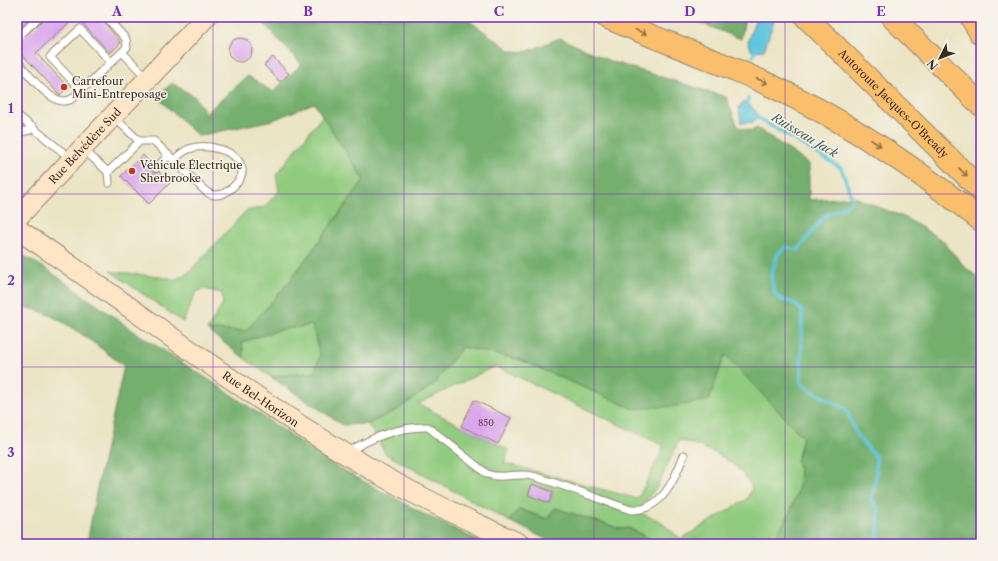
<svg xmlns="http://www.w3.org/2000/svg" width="998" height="561" font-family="'Libre Caslon Text',serif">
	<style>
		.green { fill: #91cb7f; stroke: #667a4e; fill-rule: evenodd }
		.forest { fill: #74af6e; stroke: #586c46 }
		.water { fill: #60c6dd; stroke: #4e787e }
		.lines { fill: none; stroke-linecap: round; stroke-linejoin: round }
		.stream { stroke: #60c6dd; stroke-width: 3.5 }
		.building { fill: #daa7ec }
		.lane-casing { stroke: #938772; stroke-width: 9 }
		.secondary-casing { stroke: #938772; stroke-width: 22 }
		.highway-casing { stroke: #938772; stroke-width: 24 }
		.lane { stroke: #fff; stroke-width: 7 }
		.secondary { stroke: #fde5c5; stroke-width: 20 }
		.highway { stroke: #f9bf6d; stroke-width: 22 }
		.oneway { stroke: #906d42 }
		.grid { fill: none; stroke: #7b2cbf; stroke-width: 1; stroke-opacity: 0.55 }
		.poi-dot { fill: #c8321e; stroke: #f7f3e8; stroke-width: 1.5 }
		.labels { text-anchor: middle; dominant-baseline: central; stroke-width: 3; stroke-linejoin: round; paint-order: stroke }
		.number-label { font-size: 9px; fill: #634952 }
		.poi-label { font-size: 11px; fill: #3b2a1e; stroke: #f7f3e8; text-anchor: start }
		.street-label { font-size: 11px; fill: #3b2a1e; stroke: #f7f3e8 }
		.water-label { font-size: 12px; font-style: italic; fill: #465957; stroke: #f7f3e8 }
		.neatline { fill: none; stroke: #7b2cbf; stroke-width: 1.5 }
		.grid-label { font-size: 13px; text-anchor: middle; font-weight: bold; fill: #7b2cbf }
	</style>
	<rect width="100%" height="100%" fill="#f7f3e8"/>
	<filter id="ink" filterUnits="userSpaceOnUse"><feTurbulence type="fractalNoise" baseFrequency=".025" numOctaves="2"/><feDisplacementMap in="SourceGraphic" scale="8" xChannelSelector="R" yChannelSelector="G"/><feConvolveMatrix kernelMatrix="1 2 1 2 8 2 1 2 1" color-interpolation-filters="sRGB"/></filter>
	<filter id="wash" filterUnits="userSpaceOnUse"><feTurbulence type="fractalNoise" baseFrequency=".012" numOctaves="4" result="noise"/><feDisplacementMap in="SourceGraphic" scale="16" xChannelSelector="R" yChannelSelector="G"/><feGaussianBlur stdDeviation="0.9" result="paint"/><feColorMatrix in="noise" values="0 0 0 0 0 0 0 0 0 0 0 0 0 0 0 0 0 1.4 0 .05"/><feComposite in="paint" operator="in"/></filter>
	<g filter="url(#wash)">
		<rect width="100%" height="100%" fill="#ebe4c5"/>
		<path class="green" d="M323,115L364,180L289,282L246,331L207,330L223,304L222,293L204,289L196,292L183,322L110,271L176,279L188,273L246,211L264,207L279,191L276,175Z
			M312,325L320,356L315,372L271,377L244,358L242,342L279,330Z
			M462,347L518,359L634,409L725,354L803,437L797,460L800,475L798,491L788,517L771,544H660L629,528L621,529L555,508L547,519L519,509L509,521L386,454L368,424L397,410L434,384ZM495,366L664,446L638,499L504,463L509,450L418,404ZM679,440C708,448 737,459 752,487L747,499L681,539L658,520L642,514L643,504L657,487ZM532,484L553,492L549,503L528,496Z"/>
		<path class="forest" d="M258,17H464L511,51L526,52L560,38L610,61L726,97L738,127L751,131L757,128L809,164V200L854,197L906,218L942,240L965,267L981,280V544H771L788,517L798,491L800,475L797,460L803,437L725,355L709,400L676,406L634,409L518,359L462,347L434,384L397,410L368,424L343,425L271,377L315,372L320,356L312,325L279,330L242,342L244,358L207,330L246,331L289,282L364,180L314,103L273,120L198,136L157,97L172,83L195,97L206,113L248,76L273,92L301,64Z
			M686,17H745L741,39Z
			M17,257H26L48,270L132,330L223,389L332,464L422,513L485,544H87L97,488L124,366C96,345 51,306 17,307Z
			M555,508L621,529L628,528L660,544H556L509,521L519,509L547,519Z"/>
		<path class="water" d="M756,17H773L774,21L764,50L752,51L748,42Z
			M743,102C750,105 758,111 758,118L753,122L741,123L739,107Z"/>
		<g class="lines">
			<path class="stream" d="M753,56L756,48
				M747,108L748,98
				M755,116L841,168L853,200L846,206L824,216L798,250L786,247L778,254L771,275L775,294L780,299L794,303L802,311L801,383L812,391L846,409L857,436L876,457V479L871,500L879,508L878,538L884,544"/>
		</g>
		<g id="blocks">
			<path class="building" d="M17,17H32L17,31Z
				M44,17H75L36,53L68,87L60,95L17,49V43L42,21Z
				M77,17H100L121,43L110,53Z
				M228 50a12 12 0 1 1 24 0a12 12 0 1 1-24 0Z
				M273,57L289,74L280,82L264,65Z
				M143,155L152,165V171L155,173L159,172L170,183L149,204L121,176Z
				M474,400L511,418L498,444L461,426Z
				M532,484L553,492L549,503L528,495Z"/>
		</g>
	</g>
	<g filter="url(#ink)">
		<use href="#blocks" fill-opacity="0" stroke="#938772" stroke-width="1"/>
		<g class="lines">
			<defs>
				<path id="lane" d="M106,17L126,39L127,47L122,52
					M17,38L39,17
					M17,61C29,74 55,112 73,98L122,52L147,78
					M81,90L50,57L80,29L111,62
					M17,115L70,158
					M17,133L30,130L33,127
					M139,141H154L202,188C206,192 210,195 215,195C226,196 244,180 242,169C238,149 205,143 189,149C183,151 178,156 174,160
					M83,149L108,172L137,144L139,141L114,117
					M156,168L169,155
					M108,172L109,183
					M347,453C369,438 401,426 428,427L487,474C502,480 517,472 532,476C565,485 598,499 631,510C662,511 675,479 684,455"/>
				<g id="secondary">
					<path id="s1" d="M17,218L206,17"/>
					<path id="s2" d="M17,229C135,308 246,396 369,468C417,497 469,520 520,544"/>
				</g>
				<g id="highway">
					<path d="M606,17C670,45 737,67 800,100C865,133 924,175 981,220"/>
					<path id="s3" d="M806,17L981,190"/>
					<path d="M892,17L981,105"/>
					<path d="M971,17L981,34"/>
				</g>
			</defs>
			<use href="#lane" class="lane-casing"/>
			<use href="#secondary" class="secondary-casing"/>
			<use href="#highway" class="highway-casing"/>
			<use href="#lane" class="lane"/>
			<use href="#secondary" class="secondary"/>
			<use href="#highway" class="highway"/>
		</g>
		<defs><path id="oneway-shaft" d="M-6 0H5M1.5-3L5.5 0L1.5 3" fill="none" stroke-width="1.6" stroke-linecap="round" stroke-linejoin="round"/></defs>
		<g class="oneway">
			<use href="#oneway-shaft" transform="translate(641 32) rotate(22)"/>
			<use href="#oneway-shaft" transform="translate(762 81) rotate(24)"/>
			<use href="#oneway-shaft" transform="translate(876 143) rotate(33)"/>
			<use href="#oneway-shaft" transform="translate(963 172) rotate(44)"/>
		</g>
	</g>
	<path class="grid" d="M213,17V544M404,17V544M594,17V544M785,17V544M17,194H981M17,367H981"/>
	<g class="poi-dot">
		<circle cx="64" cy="87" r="4"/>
		<circle cx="132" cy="171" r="4"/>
	</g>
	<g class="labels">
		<g class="number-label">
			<text x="486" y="422">850</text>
		</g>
		<g class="poi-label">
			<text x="72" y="81">Carrefour<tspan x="72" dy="13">Mini-Entreposage</tspan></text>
			<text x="140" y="165">Véhicule Électrique<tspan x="140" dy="13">Sherbrooke</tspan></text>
		</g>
		<g class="street-label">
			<text stroke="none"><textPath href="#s3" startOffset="123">Autoroute Jacques-O'Bready</textPath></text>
			<text stroke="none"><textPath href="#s1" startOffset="99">Rue Belvédère Sud</textPath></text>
			<text stroke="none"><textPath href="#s2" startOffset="297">Rue Bel-Horizon</textPath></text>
		</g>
		<g class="water-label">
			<text transform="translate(805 135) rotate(31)">Ruisseau Jack</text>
		</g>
	</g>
	<rect width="998" height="561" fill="none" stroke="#f7f3e8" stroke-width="44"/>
	<g transform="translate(940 58) rotate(228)" stroke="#f7f3e8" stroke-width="3" paint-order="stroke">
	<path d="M0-3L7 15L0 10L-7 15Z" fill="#3b2a1e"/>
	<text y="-6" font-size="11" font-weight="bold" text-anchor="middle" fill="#3b2a1e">N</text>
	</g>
	<rect x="22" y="22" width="954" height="517" class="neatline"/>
	<g class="grid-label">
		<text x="117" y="16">A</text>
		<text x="308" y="16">B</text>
		<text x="499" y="16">C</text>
		<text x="690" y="16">D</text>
		<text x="881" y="16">E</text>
		<text x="11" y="113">1</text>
		<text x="11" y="285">2</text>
		<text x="11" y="457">3</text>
	</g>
</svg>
